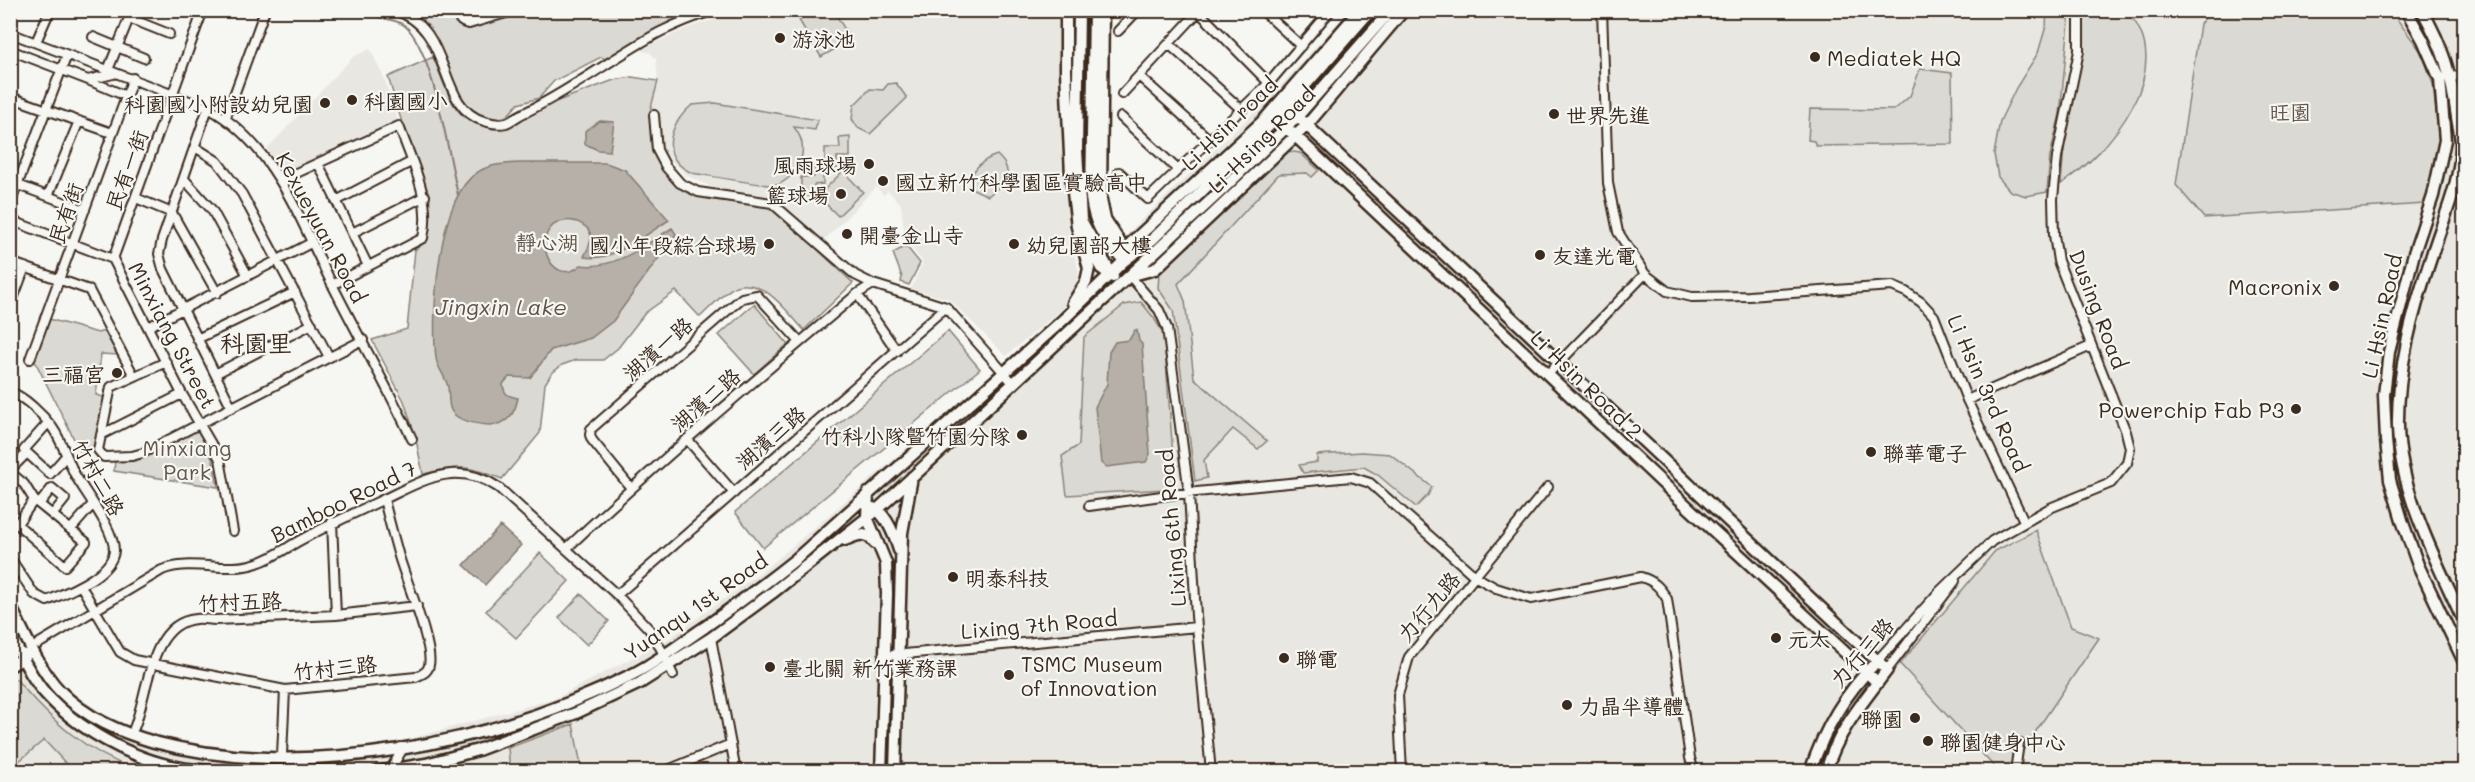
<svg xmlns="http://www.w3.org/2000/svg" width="2475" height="782" font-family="Mali,'LXGW WenKai TC',sans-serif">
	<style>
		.built { fill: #e8e7e2 }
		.green { fill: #dad9d3; stroke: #8a8278; stroke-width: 1.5 }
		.water { fill: #b6b0a9; stroke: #857a71; stroke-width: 1.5 }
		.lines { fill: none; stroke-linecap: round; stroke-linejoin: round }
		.stream { stroke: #857a71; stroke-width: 2 }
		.street-casing { stroke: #3b2a1e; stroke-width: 12 }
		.secondary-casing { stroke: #3b2a1e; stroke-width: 15 }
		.street { stroke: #f6f6f2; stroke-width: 8 }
		.secondary { stroke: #f6f6f2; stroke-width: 10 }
		.poi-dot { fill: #3b2a1e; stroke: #f6f6f2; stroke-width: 2 }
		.labels { text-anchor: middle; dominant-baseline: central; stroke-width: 4.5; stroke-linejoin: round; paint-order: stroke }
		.poi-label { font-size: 21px; fill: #3b2a1e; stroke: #f6f6f2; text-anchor: start }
		.park-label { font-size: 21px; fill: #63564b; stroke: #f6f6f2 }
		.street-label { font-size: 21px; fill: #3b2a1e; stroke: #f6f6f2 }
		.water-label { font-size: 22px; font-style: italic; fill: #605248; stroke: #f6f6f2 }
		.quarter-label { font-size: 24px; fill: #3b2a1e; stroke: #f6f6f2 }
	</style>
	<rect width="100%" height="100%" fill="#f6f6f2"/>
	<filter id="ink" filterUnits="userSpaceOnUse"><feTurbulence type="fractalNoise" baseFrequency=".0167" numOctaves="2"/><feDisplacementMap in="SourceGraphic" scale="12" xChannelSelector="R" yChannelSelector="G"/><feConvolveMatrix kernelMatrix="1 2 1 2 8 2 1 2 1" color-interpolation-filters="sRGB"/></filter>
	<g filter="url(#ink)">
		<path class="built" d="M741,11H1059L1069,233L1079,273L1075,287L1063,309L1006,356L949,299L911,289L923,262L905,239L901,204L888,191L884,195L876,187L775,291L732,285L713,262L781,200L718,190L686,175L660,149L633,84L658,79L656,59L651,53L639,50L690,27Z
			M1348,11H2464V771H11L10,596L32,638L63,687L116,722L198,746L289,755L374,749L556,698L670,638L773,563L1058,318L1131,230L1276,91Z
			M370,49L384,78L398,121L283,173L267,149L353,57Z"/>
		<path class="green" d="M646,10L648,15L661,11H709L608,60L601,57L554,81L539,98L518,104L507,116L494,120L478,117L461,103L429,29L405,11H453L469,27L528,11Z
			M816,11H834L851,40L821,57L799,20Z
			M2047,11L2070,12L2060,114L2050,156L2047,192L2026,196L2010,191L1998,177L1994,154L2000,121L2016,88L2038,53L2046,26Z
			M2084,11H2126C2181,66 2110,153 2061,184L2064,147L2083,54Z
			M2210,11H2391L2422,53L2433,84L2439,141L2425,204L2204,218L2176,185L2200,24Z
			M433,57C453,104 455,134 515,123L527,106L558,101L614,80L632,77L658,81L649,115L655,157L683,187L713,200L757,204L774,208L853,283L804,330C787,312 765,278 736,286C727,289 708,310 700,317L676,291L645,313L618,348L603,360H576L562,365L551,374L545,384L540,433L502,479C466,464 460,466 423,474L415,435L404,401L372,340L407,329L415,250L425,242L430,198L404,129L388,77Z
			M1920,69L1952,73L1953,144L1816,146L1814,141L1808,140L1810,109L1894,110L1910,96Z
			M896,83L907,98L870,134L858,128L852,119L854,105L870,89L883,90L888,84Z
			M715,103L818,120L815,130L794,127C802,137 805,149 800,162C796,172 787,181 777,185C768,187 706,175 692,173C658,157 669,125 692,105Z
			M850,137V157H837V172L823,173V184L814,185V196H801V177H814V166L825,165V148H840L839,138Z
			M1287,151L1300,153L1319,170L1312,177L1307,173L1279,174L1178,284L1185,301L1194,378L1267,441L1258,449L1233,429L1204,460L1207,478L1195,481L1173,310L1158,288L1159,274Z
			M997,155C1017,173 1004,184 988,196L971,188C968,171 982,160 997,155Z
			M843,171L863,192L838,216L818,196Z
			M906,246L920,263L909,285L901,282L902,277L893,253Z
			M1141,302L1154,318L1164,335L1175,483L1166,489L1067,495L1062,456L1079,445L1084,337L1124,305Z
			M754,304L788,344L754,374L719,335Z
			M49,319L98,333L107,330L118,355L101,354L96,395L107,398L97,444L82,455L35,361Z
			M948,331L980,369L763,548L735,512Z
			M199,428L213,461L218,487L114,471L115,460Z
			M1362,452L1390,454L1432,487L1428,495L1416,507L1378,475L1364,467L1303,473L1299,465L1317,462V455Z
			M2036,530L2071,627L2099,638L2009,771H1998L1900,664L1995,551Z
			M540,553L569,581L516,638L486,611Z
			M581,594L609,621L587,645L559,618Z
			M11,678L16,679C52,722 86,752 139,771H73L44,740L11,768Z
			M573,724L582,771H510L508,748Z"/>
		<path class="water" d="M600,121L614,122L610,151L598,150L585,144V131Z
			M518,163H606L625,170L669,220C645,235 613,263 584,257C586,252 590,245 591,239C592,226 575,219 564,221C527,227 550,292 581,265C615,270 645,245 672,228L676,234L613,321L591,338L551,350L530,378L509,377L503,384C504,395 508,396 518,398C516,408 512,419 501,423C489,428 456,422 451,410C448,404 449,394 448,387C446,377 437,368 436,358C431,315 437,197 478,172C490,164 504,164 518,163Z
			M1135,330H1137L1139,341L1142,344L1150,454L1146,462L1106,467L1101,463L1095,407L1107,384L1109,352L1115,342L1129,340Z
			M500,526L521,545L485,585L464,565Z"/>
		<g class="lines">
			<path class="stream" d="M352,10C366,17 393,17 404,25C433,47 449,157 458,195"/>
			<defs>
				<path id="street" d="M393,10C455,27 435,107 484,121C492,123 498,125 506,123C512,121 517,116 522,114C571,91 613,57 660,32C678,23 696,16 715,10
					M456,10C458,18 460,23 469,24L516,10
					M1197,10L1269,83
					M1262,10L1301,46
					M1602,10L1608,183L1618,232L1645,274L1667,291L1692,297L1749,296L1892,286L1906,292L1921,302L1934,316L1967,400L2024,521
					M129,18L169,34
					M1118,31L1138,10
					M10,33L208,108C275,144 300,221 332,284C358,336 387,386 412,439
					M93,37L144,58
					M36,42L50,10
					M1169,44L1242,110
					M10,50L88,80L113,74
					M108,70L129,18V11L126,10
					M1139,76L1211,141
					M2446,77L2462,76L2464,78
					M88,80L126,96
					M1122,94L1200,10
					M10,97L112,133
					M208,108L162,240L159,254L163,269L232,408
					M654,115L657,150L666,167L680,183L698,192L772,203L855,275L873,284L946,307L1013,383
					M226,117L265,10
					M195,147L217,161L242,194L329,357
					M318,163L368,266
					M1178,170L1269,83L1331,10
					M1119,172L1148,199L1178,170L1121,117
					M184,179L212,210L248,276
					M281,180L399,126C412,163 432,199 423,238L332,285
					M10,182L85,210
					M48,196L79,121
					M136,198L172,213
					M336,201L411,162
					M10,204L67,55
					M172,213L217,293
					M10,220L113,259L182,394L220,459L233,531
					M352,233L425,196
					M113,259L203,10
					M10,262L89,290L134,376
					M1130,276L1159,310L1167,328L1189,493L1196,616L1211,772
					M857,294L897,351
					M10,307L25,267
					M148,327L311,243
					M197,339L295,292
					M30,359L133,78
					M166,362L111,387L98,450L104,457L132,456L143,453L363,340
					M1549,373L1645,274
					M215,374L312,324
					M10,392C25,397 43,415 52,427C62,441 67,458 74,473C85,493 114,529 114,550C113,575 65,593 47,601L34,594L10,558
					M1967,400L2091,346
					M48,423L24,450L50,474L66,456
					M101,435L182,394
					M687,439L734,493
					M10,470L27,453
					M10,472L24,484L34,500
					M631,488L592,440L590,435L591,429L729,309L742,298L757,295L800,342
					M34,500L86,542L65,566L17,524Z
					M40,503L52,488L65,499L53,514
					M1089,506L1176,494L1351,477L1370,483L1476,577L1496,588L1531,599L1641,577C1654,581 1660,587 1667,599L1690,758L1694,772
					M332,522L336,615
					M71,529L93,504
					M566,549C660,460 759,377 857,294L873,284
					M81,586L120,652L134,660L285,690L416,677C422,674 428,672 429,665C434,646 404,576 398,553C393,535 388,517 384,499
					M617,595L946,307
					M711,638L736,772
					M38,644L162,570C193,558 226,574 257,563C271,559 285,549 297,542C324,527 352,514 380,501C421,482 455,458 499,488L617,595L649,629L661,649L673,675
					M883,656L1197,627
					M1877,661L1939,592L1992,541L2050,508L2111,483L2127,463L2130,448L2126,432L2058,261L2054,235L2053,199L2057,157L2079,51V10
					M1887,670L1955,581
					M134,728C148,695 149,623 196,619C202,618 209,620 215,620L336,615L417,606
					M282,755L285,690
					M389,772L401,752V747
					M663,772L731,744
					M1402,772L1398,695L1409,657L1548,487
					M2015,772L2019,743"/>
				<path id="secondary" d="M1066,10V71L1071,175L1077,227L1089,268L1086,282L1073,303
					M1079,10L1077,150L1081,220L1113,277
					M1094,10L1091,198C1095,229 1105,237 1124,261
					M1103,10L1101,200L1105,219L1122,246L1124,259
					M2406,10L2423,40L2440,79L2445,140L2433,196L2414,253L2389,352L2384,395L2386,440L2390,480L2403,523L2418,565L2464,662
					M2422,10C2444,49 2451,74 2457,117C2458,126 2461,135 2461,144C2461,183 2442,221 2431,258C2413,311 2397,369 2398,426C2399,492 2438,564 2464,622
					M1282,102L1887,670C1864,701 1836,733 1826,772
					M1271,113L1689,508L1877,682
					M1088,245L1101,268L1108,273
					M1124,261L1131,243L1264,120L1360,10
					M1133,275L1155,269L1307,125L1404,10
					M868,493L867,517L886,563L887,594L881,772
					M873,508C886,513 895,537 899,550
					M845,540C858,534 866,531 875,543
					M10,605C23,631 40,671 60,691C86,718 120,732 154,742C306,782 494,744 633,674C659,661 681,643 705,627C736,605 766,583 796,559L1064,319L1124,261L1153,239L1277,118L1371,10
					M10,635C21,654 31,678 46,694C76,728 132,759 177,767C195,771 214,771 232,772
					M10,666L24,658L27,654
					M377,772L426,764L478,750L576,713L640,683L711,638L772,593L877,510L1223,189L1297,117L1391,10
					M895,772L902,533L912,477
					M1810,772C1825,727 1844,695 1877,661"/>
			</defs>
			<use href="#street" class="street-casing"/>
			<use href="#secondary" class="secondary-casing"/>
			<use href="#street" class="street"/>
			<use href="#secondary" class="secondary"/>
		</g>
	</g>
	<g class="poi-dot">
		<circle cx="780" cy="38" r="6"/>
		<circle cx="1815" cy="57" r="6"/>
		<circle cx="352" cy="100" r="6"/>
		<circle cx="325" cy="103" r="6"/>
		<circle cx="1554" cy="114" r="6"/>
		<circle cx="869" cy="164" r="6"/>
		<circle cx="883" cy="181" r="6"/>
		<circle cx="841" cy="194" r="6"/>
		<circle cx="847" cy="234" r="6"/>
		<circle cx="769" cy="244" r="6"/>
		<circle cx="1014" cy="244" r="6"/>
		<circle cx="1540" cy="255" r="6"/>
		<circle cx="2334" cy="286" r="6"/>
		<circle cx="117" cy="373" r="6"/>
		<circle cx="2296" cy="409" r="6"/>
		<circle cx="1022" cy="435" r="6"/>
		<circle cx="1871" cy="452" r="6"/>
		<circle cx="953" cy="577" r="6"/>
		<circle cx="1776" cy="638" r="6"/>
		<circle cx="1284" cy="658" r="6"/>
		<circle cx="770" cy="667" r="6"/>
		<circle cx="1009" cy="675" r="6"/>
		<circle cx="1567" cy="705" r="6"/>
		<circle cx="1915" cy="718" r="6"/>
		<circle cx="1928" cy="741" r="6"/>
	</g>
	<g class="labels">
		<g class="poi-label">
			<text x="792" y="38">游泳池</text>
			<text x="1827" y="57">Mediatek HQ</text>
			<text x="364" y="100">科園國小</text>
			<text x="313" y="103" text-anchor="end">科園國小附設幼兒園</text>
			<text x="1566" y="114">世界先進</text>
			<text x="857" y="164" text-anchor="end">風雨球場</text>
			<text x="895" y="181">國立新竹科學園區實驗高中</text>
			<text x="829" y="194" text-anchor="end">籃球場</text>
			<text x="859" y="234">開臺金山寺</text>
			<text x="757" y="244" text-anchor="end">國小年段綜合球場</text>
			<text x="1026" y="244">幼兒園部大樓</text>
			<text x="1552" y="255">友達光電</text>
			<text x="2322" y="286" text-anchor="end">Macronix</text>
			<text x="105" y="373" text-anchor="end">三福宮</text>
			<text x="2284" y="409" text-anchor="end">Powerchip Fab P3</text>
			<text x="1010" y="435" text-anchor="end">竹科小隊暨竹園分隊</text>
			<text x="1883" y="452">聯華電子</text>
			<text x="965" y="577">明泰科技</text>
			<text x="1788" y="638">元太</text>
			<text x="1296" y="658">聯電</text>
			<text x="1021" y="663">TSMC Museum<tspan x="1021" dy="24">of Innovation</tspan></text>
			<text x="782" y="667">臺北關 新竹業務課</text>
			<text x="1579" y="705">力晶半導體</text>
			<text x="1903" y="718" text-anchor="end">聯園</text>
			<text x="1940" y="741">聯園健身中心</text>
		</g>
		<g class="park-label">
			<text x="2290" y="111">旺園</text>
			<text x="547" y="241">靜心湖</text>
			<text x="187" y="447">Minxiang<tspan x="187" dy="24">Park</tspan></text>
		</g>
		<g class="street-label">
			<text transform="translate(1229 123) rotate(-44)">Li Hsin road</text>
			<text transform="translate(1261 139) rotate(-45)">Li-Hsing Road</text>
			<text transform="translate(126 170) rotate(-70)">民有一街</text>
			<text transform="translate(65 213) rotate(-71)">民有街</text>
			<text transform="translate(322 227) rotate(62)">Kexueyuan Road</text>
			<text transform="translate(2099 309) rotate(69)">Dusing Road</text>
			<text transform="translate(2381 316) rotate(-78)">Li Hsin Road</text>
			<text transform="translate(173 335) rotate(62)">Minxiang Street</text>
			<text transform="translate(657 348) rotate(-41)">湖濱一路</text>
			<text transform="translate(1587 384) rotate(44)">Li Hsin Road 2</text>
			<text transform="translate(1989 393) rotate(66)">Li Hsin 3rd Road</text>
			<text transform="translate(705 399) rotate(-41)">湖濱二路</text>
			<text transform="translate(770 437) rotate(-41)">湖濱三路</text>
			<text transform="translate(99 477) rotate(61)">竹村二路</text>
			<text transform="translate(343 501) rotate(-26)">Bamboo Road 7</text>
			<text transform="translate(1171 528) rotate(-95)">Lixing 6th Road</text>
			<text transform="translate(240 601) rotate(-2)">竹村五路</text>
			<text transform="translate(695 606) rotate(-35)">Yuanqu 1st Road</text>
			<text transform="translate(1428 606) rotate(-50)">力行九路</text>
			<text transform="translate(1039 624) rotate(-5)">Lixing 7th Road</text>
			<text transform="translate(1861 652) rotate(-49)">力行三路</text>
			<text transform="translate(335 667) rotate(-6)">竹村三路</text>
		</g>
		<g class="water-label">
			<text x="501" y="306">Jingxin Lake</text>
		</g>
		<g class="quarter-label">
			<text x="256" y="342">科園里</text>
		</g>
	</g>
	<rect width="2475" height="782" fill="none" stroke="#f6f6f2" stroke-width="36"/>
	<rect x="18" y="18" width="2439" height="746" fill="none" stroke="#3b2a1e" stroke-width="2" filter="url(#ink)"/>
</svg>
